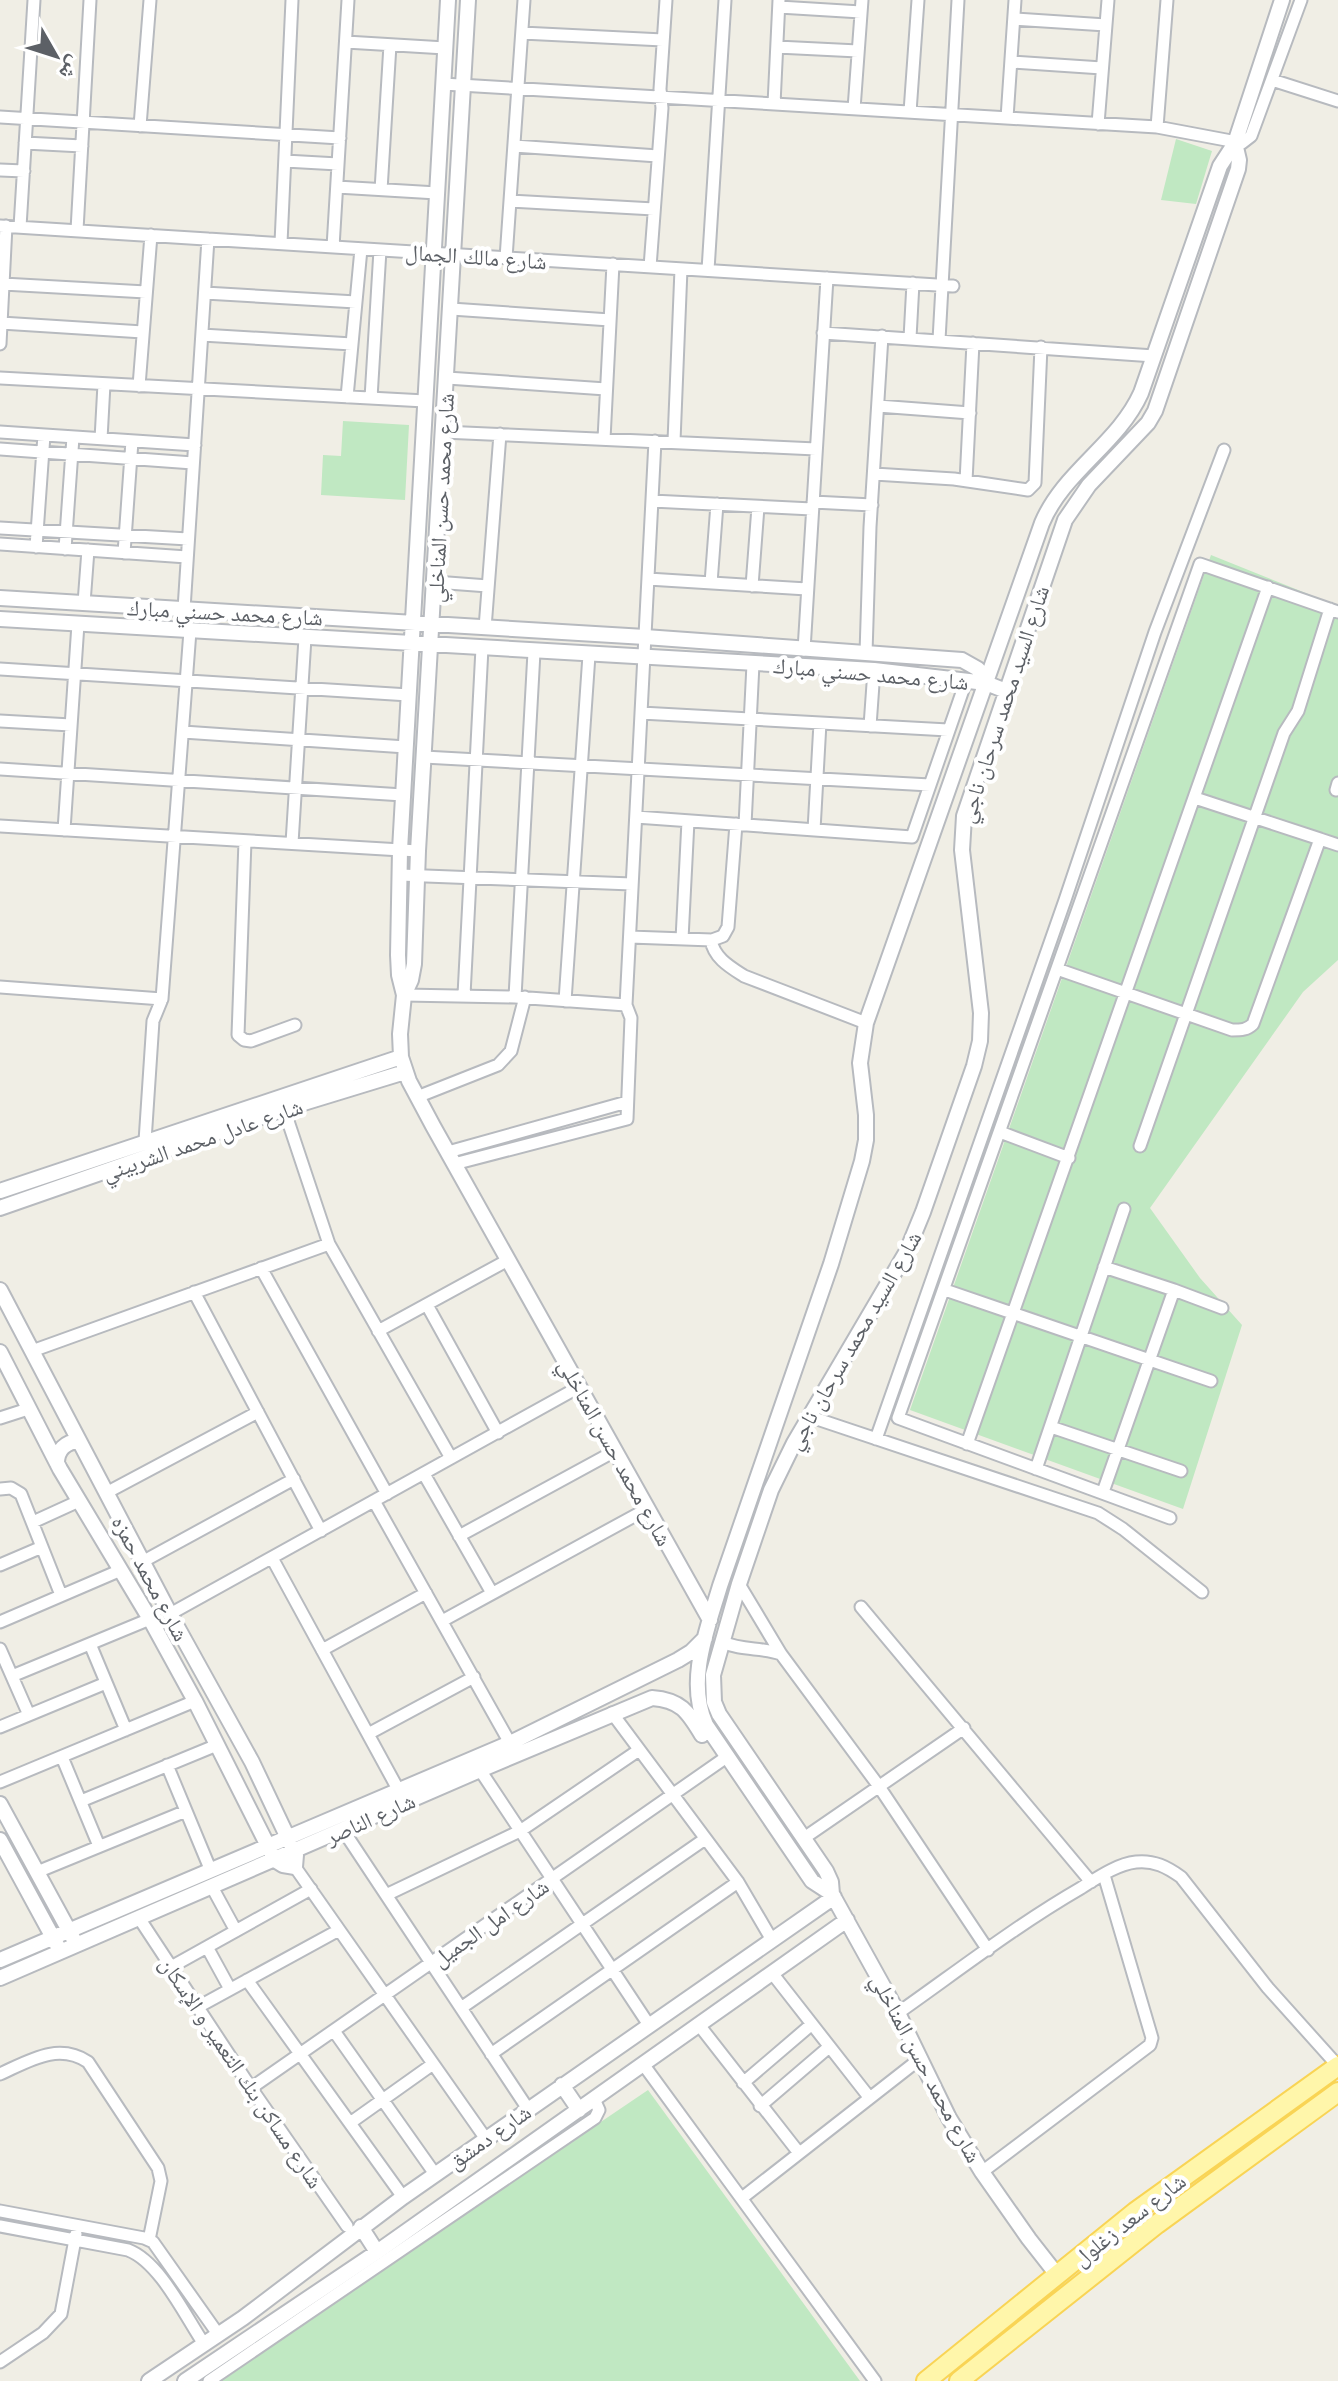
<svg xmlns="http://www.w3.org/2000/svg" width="1338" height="2381" font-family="Lato,'Noto Naskh Arabic',sans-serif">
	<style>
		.green { fill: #c0e8c2 }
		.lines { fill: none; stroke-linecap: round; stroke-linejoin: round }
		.minor-casing { stroke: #b7babf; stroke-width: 15 }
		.tertiary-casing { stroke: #b7babf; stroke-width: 18 }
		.primary-casing { stroke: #f9d455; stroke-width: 22 }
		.minor { stroke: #fff; stroke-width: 11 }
		.tertiary { stroke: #fff; stroke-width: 14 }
		.primary { stroke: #fff6aa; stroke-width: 18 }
		.labels { text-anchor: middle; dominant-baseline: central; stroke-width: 8; stroke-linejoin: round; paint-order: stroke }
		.street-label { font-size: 22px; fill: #5c6066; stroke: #fff }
	</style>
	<rect width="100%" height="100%" fill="#f0eee5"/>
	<path class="green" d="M1176,139L1212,151L1196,204L1161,200Z
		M343,421L409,425L405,500L321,495L323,455L341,456Z
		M1211,555L1338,606V960L1303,992L1150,1208L1200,1278L1242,1325L1183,1509L910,1410Z
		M648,2090L860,2381H218Z"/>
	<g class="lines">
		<defs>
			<path id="minor" d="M779,7L861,12
				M1014,19L1106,25
				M522,33L663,40
				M346,42L445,48
				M777,47L858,51
				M1011,62L1102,68
				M1272,80L1338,101
				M443,84L1157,127L1242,143L1251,136L1301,0
				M774,104L779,0
				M854,109L862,0
				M910,112L918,0
				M0,117L340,138
				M1007,118L1015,0
				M1098,124L1108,0
				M140,126L150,0
				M1157,127L1167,0
				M25,143L82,146
				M514,146L658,156
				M285,161L338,164
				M0,170L24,171
				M337,187L437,193
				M381,190L390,45
				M510,201L654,209
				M0,226L953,286
				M20,227L34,0
				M77,230L90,0
				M281,243L292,0
				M333,247L348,0
				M506,258L524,0
				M650,267L662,108L660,89L666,0
				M708,270L725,0
				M3,284L146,292
				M205,293L356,302
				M451,309L610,320
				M1,323L143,332
				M823,333L1154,356
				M202,335L352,344
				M910,338L913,283
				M939,340L958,0
				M0,344L6,226
				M0,378L425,401
				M447,378L606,389
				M139,386L151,235
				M347,397L361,249
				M371,398L380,250
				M878,406L970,413
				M0,432L195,445
				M443,432L816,449
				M101,439L104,384
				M604,439L613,264
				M674,441L681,269
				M0,449L193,463
				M874,474L954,479L1028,490L1035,483L1041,347
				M966,481L973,343
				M652,501L812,509
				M813,502L872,505
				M0,528L188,539
				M0,544L187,557
				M36,547L44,435
				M65,549L73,437
				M124,553L132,441
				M648,579L807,589
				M435,582L488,586
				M711,583L717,504
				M752,586L758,507
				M84,603L88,550
				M184,609L208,239
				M485,628L500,434
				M804,650L827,278
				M866,653L870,527L882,336
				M0,669L409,695
				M641,713L948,730
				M0,721L71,725
				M870,726L874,670
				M183,732L406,747
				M424,757L930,785
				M0,769L403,795
				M1336,790L1338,783
				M1195,798L1320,839
				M636,817L912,837L966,681
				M745,825L753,664
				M0,826L418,851
				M64,830L78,624
				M814,830L820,723
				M245,841L238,1035L244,1040L251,1041L295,1025
				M292,843L305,638
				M400,875L632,884
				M630,937L712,940L723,936L728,927L736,824
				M682,939L688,821
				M711,940C714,958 730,967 744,976L866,1023
				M1057,969L1232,1030C1241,1030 1247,1030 1253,1024L1320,839L1338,845
				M0,987L162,999
				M404,995L515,997L626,1005
				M464,995L482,648
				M515,997L534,652
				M565,1001L589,655
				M417,1097L498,1065L511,1051L525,997
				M284,1109L329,1244L451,1458
				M1000,1132L1069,1158
				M145,1141L153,1021L162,999L190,631
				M1140,1146L1284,733L1298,711L1330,609
				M448,1152L627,1102
				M454,1164L627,1119L631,1018L626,1005L655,441
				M261,1268L387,1494
				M945,1290L1211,1381
				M1174,1290L1222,1308
				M194,1292L321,1531
				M427,1305L498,1433
				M378,1331L508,1260
				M32,1351L329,1244
				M811,1417L1098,1513L1123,1529L1202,1592
				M0,1418L28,1409
				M1051,1427L1181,1471
				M876,1439L1065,900L1155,632L1224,450
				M967,1444L1268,587
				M1036,1469L1124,1209
				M424,1474L492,1593
				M0,1489L11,1488L21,1494L61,1595
				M1103,1492L1174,1290L1104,1267
				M106,1493L258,1412
				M374,1501L510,1743
				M1170,1518L898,1418L1200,564L1338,612
				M33,1522L79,1501
				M459,1536L615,1451
				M272,1558L399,1791
				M142,1562L294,1479
				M0,1565L42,1547
				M739,1584L781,1654L878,1785L988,1950
				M861,1607L1091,1882
				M170,1614L579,1387
				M442,1621L647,1509
				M0,1622L121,1570
				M723,1642C741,1651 762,1647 781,1654
				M90,1644L126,1730
				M0,1649L29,1715
				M322,1650L426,1593
				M12,1676L150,1619
				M612,1713L738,1882L772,1940
				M0,1727L106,1683
				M368,1734L474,1677
				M62,1757L99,1846
				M167,1765L211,1871
				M480,1770L649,2025
				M0,1782L195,1701
				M81,1801L217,1745
				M343,1830L528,2109
				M804,1838L964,1728
				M295,1867L486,2139
				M37,1872L186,1811
				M212,1887L236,1931
				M386,1895L520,1831L639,1750
				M139,1918L251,2088L347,2226
				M207,1947L230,1989
				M171,1967L311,1889
				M772,1973L869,2097
				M247,1980L403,2197
				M198,2007L339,1930
				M461,2008L705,1839
				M898,2013C959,1970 1017,1925 1081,1888C1097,1878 1117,1864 1136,1862C1154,1860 1167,1867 1181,1877L1268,1988L1338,2066
				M699,2025L799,2153
				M334,2031L435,2174
				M491,2054L738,1882
				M643,2064L875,2381
				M0,2074C29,2061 58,2042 88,2062L158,2168L161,2181L149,2240
				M743,2083L812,2024
				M251,2088L728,1756
				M760,2106L829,2047
				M350,2123L433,2064
				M982,2172L1150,2045L1152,2038L1104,1875
				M742,2198L921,2058
				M0,2211L144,2238L153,2242L218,2334
				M0,2226L128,2250C160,2262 185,2316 204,2344
				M0,2362L43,2333L61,2314L76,2234
				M209,2381L595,2118L599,2110L594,2099"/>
			<path id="tertiary" d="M448,0L400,850L398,955L399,975L404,995L400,1034L401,1057L409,1081L433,1126L710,1620
				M0,598L645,637L962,660L978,669L986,683
				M0,619L874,670L986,683L1006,691
				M404,995L411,980L414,964L418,851L468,0
				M0,1191L401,1057
				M0,1208L284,1109L405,1072
				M0,1290L170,1614L252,1762L296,1855L295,1867L283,1865L275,1860L195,1701L150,1619L60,1469L0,1352
				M57,1463C57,1450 65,1442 79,1441
				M0,1804L73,1938
				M0,1840L57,1945
				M832,1894L812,1881L706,1725C686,1681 707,1630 720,1586L831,1264L862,1161L866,1140V1115L860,1063L866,1023L1042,523C1064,471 1118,444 1141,393L1220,166L1235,143L1282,0
				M0,1960L510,1743L678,1660L691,1652L705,1638
				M0,1978L480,1770L652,1698C681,1700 688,1712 702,1735
				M562,2085L579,2110
				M361,2227L377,2252
				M1058,2276L1029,2239L982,2172L949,2118L898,2013L832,1894L831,1882L826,1871L719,1714L714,1702L713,1675L739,1584L771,1490L794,1443L907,1251L923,1212L974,1066L980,1041L981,1013L962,850L964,816L1065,520L1089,485L1148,423L1155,411L1238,169L1239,160L1235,143
				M149,2381L243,2318L403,2197L834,1897
				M185,2381L377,2252L847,1920"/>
			<path id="primary" d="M926,2381L1135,2212L1338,2066
				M959,2381L1157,2224L1338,2092"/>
		</defs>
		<use href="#minor" class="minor-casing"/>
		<use href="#tertiary" class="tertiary-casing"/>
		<use href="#primary" class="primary-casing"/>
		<use href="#minor" class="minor"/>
		<use href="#tertiary" class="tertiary"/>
		<use href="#primary" class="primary"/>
	</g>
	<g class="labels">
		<g class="street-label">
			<text transform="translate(476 256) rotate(4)">شارع مالك الجمال</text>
			<text transform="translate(440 498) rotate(-87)">شارع محمد حسن المناخلي</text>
			<text transform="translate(225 612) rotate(3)">شارع محمد حسني مبارك</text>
			<text transform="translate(871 673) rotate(5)">شارع محمد حسني مبارك</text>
			<text transform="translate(1003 704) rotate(-72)">شارع السيد محمد سرحان ناجي</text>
			<text transform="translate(202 1139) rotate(-19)">شارع عادل محمد الشربيني</text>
			<text transform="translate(853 1340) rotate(-60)">شارع السيد محمد سرحان ناجي</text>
			<text transform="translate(616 1452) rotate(61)">شارع محمد حسن المناخلي</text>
			<text transform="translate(151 1578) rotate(62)">شارع محمد حمزه</text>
			<text transform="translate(370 1818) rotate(-24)">شارع الناصر</text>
			<text transform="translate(490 1922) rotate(-35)">شارع امل الجميل</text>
			<text transform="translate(927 2068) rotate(62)">شارع محمد حسن المناخلي</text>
			<text transform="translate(242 2072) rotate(56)">شارع مساكن بنك التعمير و الإسكان</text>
			<text transform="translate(489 2136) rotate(-35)">شارع دمشق</text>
			<text transform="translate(1129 2219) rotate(-38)">شارع سعد زغلول</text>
		</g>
	</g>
	<g transform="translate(56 56) rotate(129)" stroke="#ffffff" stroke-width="6" paint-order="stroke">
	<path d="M0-6L14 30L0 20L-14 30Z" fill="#5c6066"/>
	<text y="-12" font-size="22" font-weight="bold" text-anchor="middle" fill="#5c6066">ش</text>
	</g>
</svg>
